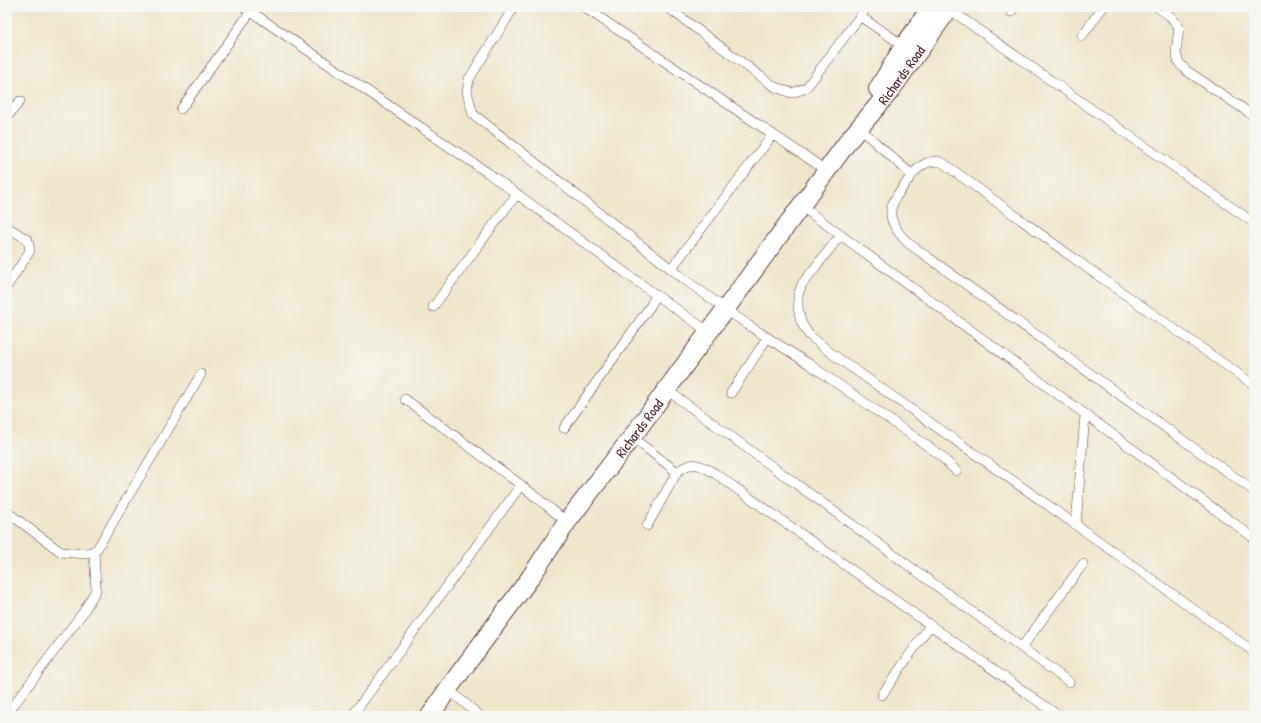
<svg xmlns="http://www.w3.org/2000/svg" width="1261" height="723" font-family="'Patrick Hand',sans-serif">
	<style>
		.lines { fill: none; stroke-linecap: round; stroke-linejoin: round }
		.lane-casing { stroke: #633d43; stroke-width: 10 }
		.street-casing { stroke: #633d43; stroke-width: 20 }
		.lane { stroke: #fff; stroke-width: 9 }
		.street { stroke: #fff; stroke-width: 18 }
		.labels { text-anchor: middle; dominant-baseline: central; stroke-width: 3; stroke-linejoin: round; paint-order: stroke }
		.street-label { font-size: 14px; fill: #4a1f2b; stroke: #f6f6f2 }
	</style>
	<rect width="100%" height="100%" fill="#f6f6f2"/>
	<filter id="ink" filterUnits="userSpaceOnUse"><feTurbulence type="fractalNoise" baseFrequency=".025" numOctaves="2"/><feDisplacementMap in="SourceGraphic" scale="8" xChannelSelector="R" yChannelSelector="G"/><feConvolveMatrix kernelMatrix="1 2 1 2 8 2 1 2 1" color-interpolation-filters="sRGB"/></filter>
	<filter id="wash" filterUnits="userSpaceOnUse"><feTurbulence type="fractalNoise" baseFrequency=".012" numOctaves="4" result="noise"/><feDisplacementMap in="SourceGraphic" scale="16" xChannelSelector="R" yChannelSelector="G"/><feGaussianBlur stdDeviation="0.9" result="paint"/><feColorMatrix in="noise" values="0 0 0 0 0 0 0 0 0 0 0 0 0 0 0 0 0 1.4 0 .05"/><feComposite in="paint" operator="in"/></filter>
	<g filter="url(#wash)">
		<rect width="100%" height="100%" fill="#eee6cb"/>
	</g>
	<g filter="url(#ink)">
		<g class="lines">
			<defs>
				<path id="lane" d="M244,7L488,173L656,295L709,332
					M514,7L469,79L467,92L473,114L684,279L748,325L809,364L939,454L956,471
					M584,7L827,171
					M667,7L775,87L792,93L806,88L867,7
					M1157,7L1170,16L1179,27L1176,53L1179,63L1187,71L1254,116
					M949,9L1254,223
					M1011,12L1015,7
					M861,17L904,46
					M1082,36L1103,7
					M181,109L251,11
					M7,117L20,101
					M859,128L912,175C920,165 931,158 943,163L1086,267L1254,385
					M912,175C891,203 879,214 908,243L1254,491
					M801,206L1254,538
					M7,227L28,240L30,251L7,286
					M840,236L802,284L798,295V308L801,322L809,335L831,353L1076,525L1254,652
					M671,269L773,134
					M433,307L509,204L518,194
					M667,390L1069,682
					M731,393L767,338
					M405,399L521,485L567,522
					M564,428L651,305L656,295
					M632,437L677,472
					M7,512L61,552L87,554L97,549L201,374
					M1076,525L1085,415
					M647,526L677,472C693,459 700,465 716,474L1059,716
					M1022,647L1083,564
					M448,689L480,716
					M882,695L930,625
					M7,714L84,611L96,590L94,551
					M352,716L521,485"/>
				<path id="street" d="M878,89L901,51L931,7
					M430,716L448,689L530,578L567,522L632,437L849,140L890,91L950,7"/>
			</defs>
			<use href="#lane" class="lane-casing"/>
			<use href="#street" class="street-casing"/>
			<use href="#lane" class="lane"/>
			<use href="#street" class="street"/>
		</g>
	</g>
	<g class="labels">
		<g class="street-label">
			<text transform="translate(901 75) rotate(-54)">Richards Road</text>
			<text transform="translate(639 428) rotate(-53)">Richards Road</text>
		</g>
	</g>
	<rect width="1261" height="723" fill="none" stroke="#f6f6f2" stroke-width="24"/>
</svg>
